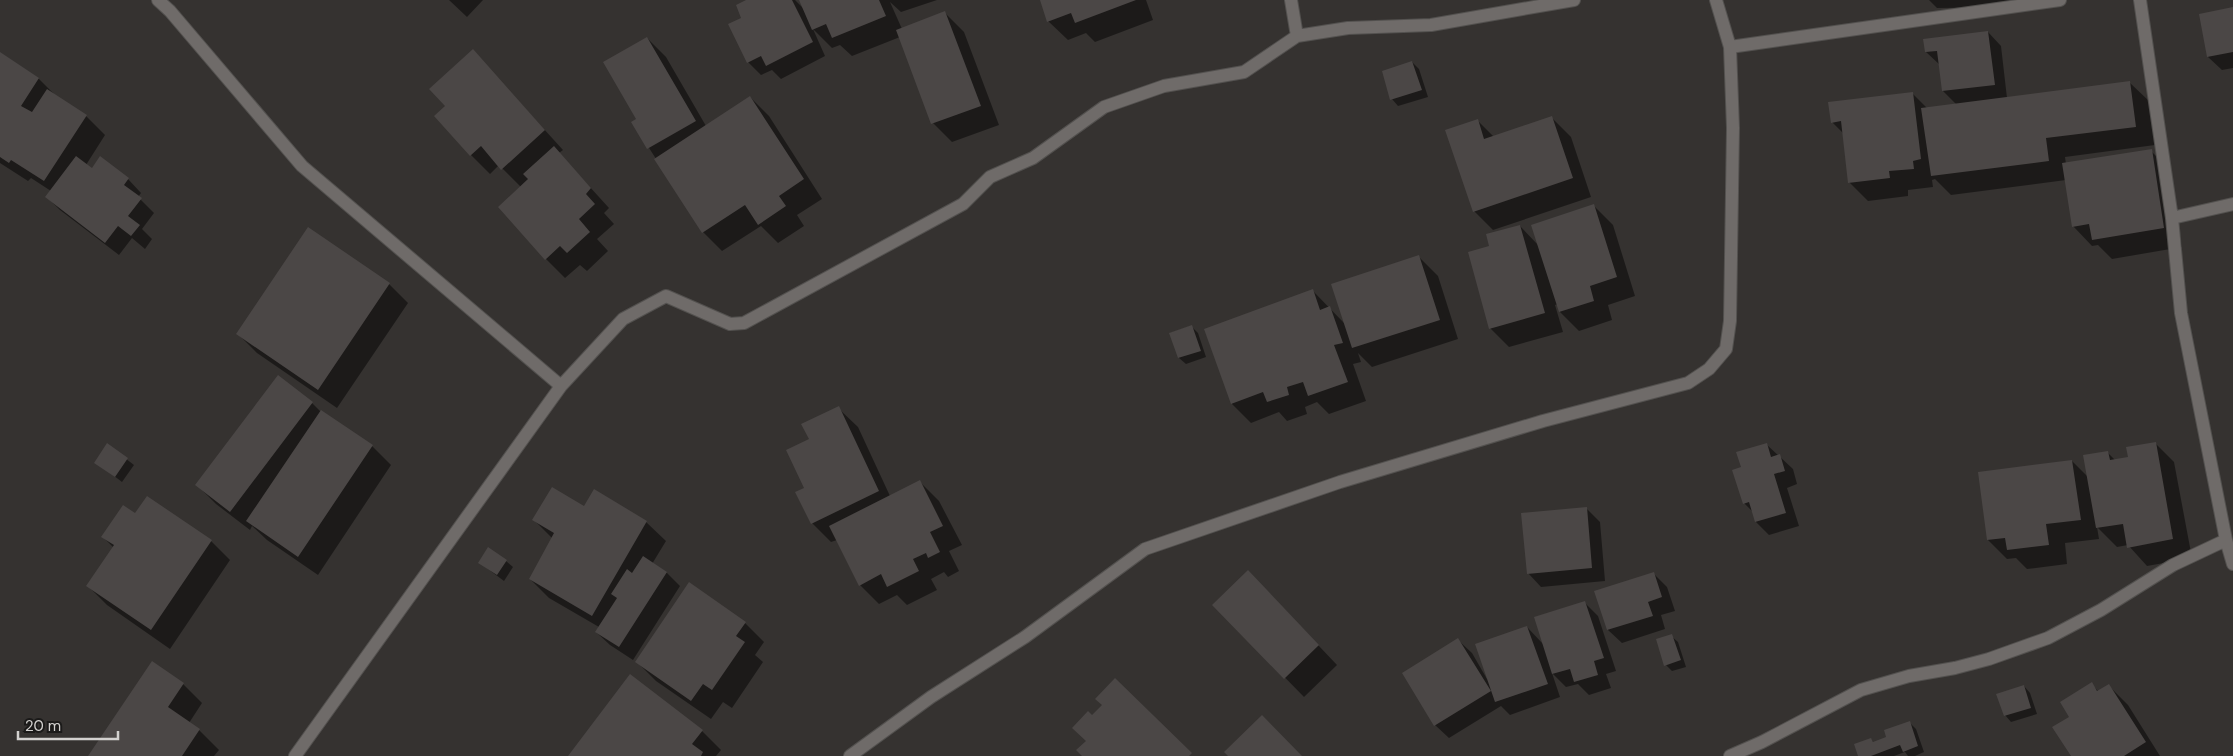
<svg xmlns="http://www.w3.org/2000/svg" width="2233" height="756" font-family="'DM Sans',sans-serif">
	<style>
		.shadow { fill: #0007 }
		.building { fill: #4b4746 }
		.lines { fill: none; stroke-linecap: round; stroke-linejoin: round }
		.minor-casing { stroke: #53514f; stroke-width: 14 }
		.minor { stroke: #6f6b69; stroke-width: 12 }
	</style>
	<rect width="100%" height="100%" fill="#353230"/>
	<path class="shadow" d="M449,0H483L467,17Z
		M749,0H795L805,10L801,0H937L901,12L890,2L902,29L945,13L964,32L999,125L952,142L933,123L900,37L852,56L840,45L832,48L813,29L825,56L781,79L772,70L761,75L748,62L743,18Z
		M1041,0H1146L1153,20L1095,42L1086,33L1068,40L1048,21Z
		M1929,0H2022V7L1937,8Z
		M2233,9V68L2222,70L2208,57Z
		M1988,32L2001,46L2007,98L2129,82L2149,101L2155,145L2065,157L2066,164L2151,151L2170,170L2182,247L2112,259L2098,245L2092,246L2073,226L2066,180L1951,195L1935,179L1932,180L1933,187L1908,190V196L1868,201L1849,182L1843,133L1832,122L1913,94L1928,109L1957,105L1943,91L1940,65L1926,52Z
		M647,38L666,57L706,126L750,97L769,116L822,199L797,215L804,226L778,243L761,226L722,251L703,232L633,123L638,119Z
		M473,51L563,150L559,153L609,208L604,213L614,224L597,239L608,251L587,271L580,265L565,278L546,259L500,207L521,187L499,165L490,174L471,155L447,106Z
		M0,53L39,79L57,97L86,116L105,135L86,165L92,170L128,179L141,193L138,197L154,213L142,229L152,239L145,249L132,238L119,255L60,210L47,197L51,191L31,178L28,181L0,163Z
		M1412,62L1419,69L1428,97L1398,106L1392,99Z
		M1552,118L1571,137L1591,197L1493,230L1474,211L1477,120L1494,137Z
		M1594,206L1613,225L1635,296L1608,305L1612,320L1579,331L1560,312L1558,304L1555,305L1563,332L1509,347L1490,328V247L1520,226L1539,246Z
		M1419,257L1438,276L1458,339L1372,367L1358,353L1361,362L1353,364L1366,401L1329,414L1317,402L1305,407L1307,414L1287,421L1279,412L1251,423L1232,404L1205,330L1313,291L1345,324Z
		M389,284L408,303L337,408L257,353L238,334Z
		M1191,326L1198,333L1206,357L1186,364L1179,358L1170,333Z
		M312,403L320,411L372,446L391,465L318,575L267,540L252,526L250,530L216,504L197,485Z
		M838,408L858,427L890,496L920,482L939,501L962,545L949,551L959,571L948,577L944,572L931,579L937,590L907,605L897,595L879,604L860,585L837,540L831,542L812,523L806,489L810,440Z
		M2155,443L2174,462L2192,558L2147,566L2128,545L2117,547L2097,527L2099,539L2065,543L2067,564L2027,569L2016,558L2007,559L1988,540L1979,473L2072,461L2088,477L2107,452L2115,460L2129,458Z
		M1766,444L1793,469L1797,484L1787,488L1799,526L1769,535L1756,522L1754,513L1744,503Z
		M108,445L134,465L122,482L96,462Z
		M585,508L646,522L666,541L652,564L667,573L680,586L633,660L610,645L596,632L599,627L549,598L530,579L553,539L534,520Z
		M1586,508L1600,522L1605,581L1541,587L1528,573Z
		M135,515L211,541L230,560L170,649L107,605L88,586L114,548L103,537Z
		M506,561L513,567L504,581L480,563Z
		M1653,573L1667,587L1675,611L1661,615L1665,629L1622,643L1608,630L1596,592Z
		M1267,591L1337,665L1304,697L1214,605Z
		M1585,603L1598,616L1616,671L1606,674L1611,688L1589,695L1578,684L1566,687L1552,673L1560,697L1510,715L1501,706L1449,738L1435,725L1458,640L1472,653L1487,679L1527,627L1543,644Z
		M745,623L764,642L755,655L763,662L732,708L723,702L711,719L656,681L637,662Z
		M1671,636L1678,642L1686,667L1672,671L1666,665Z
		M183,684L202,703L189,723L199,730L219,750L214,756H89Z
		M2091,684L2099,692L2109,686L2128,705L2160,756H2072L2071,717Z
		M2024,686L2030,693L2037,714L2011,722L2005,715Z
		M1909,722L1916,729L1924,752L1915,756H1908L1905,752L1894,756H1859L1871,739L1874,743L1888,738Z
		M702,731L721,750L716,756H570Z"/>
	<path class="building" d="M746,0H792L813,42L766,66L761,56L747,63L728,24L741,18L736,5Z
		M799,0H879L886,16L832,38L826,24L812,30Z
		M1040,0H1136L1075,23L1071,13L1047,22Z
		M2233,7V52L2207,57L2199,14Z
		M945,11L981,106L931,124L896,30Z
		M1988,31L1995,85L1942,91L1937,51L1925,52L1923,39Z
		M647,37L696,121L647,149L631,122L636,119L603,62Z
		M473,49L545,130L501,170L481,146L470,156L434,116L445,106L429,89Z
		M0,52L39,78L21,106L32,112L47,89L87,115L44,181L11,160L9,163L0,157Z
		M1412,61L1422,90L1390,100L1382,71Z
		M2130,81L2136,127L2046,138L2049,161L1931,176L1921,108Z
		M1913,92L1921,159L1913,161L1914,169L1889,171L1890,178L1848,183L1841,121L1831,123L1828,102Z
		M750,96L804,179L779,196L786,206L758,225L745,205L702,233L654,159Z
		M1552,116L1573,178L1473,212L1445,130L1478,119L1484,139Z
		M554,146L591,188L586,194L595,204L579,219L590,232L567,253L560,246L545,260L498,207L528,179L523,174Z
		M2152,149L2164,228L2092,240L2089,224L2072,227L2062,163Z
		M76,156L92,168L100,156L129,178L124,185L142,198L128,216L140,225L131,236L118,226L105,243L45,197Z
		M1594,204L1617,277L1590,286L1594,301L1559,312L1531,225Z
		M1520,225L1545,313L1489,329L1468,252L1489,246L1486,234Z
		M308,227L390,283L318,390L236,334Z
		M1419,255L1440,320L1352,348L1331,284Z
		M1313,289L1320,310L1330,306L1343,343L1334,345L1348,382L1308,396L1303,382L1287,387L1289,395L1267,402L1263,392L1231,404L1204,329Z
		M1192,325L1201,351L1178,358L1169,333Z
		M278,375L313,402L230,512L195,485Z
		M839,406L879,491L811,524L795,492L804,488L786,450L809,439L801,424Z
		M321,410L373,445L298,557L246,521Z
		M2156,442L2173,539L2127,548L2123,524L2096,528L2083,455L2108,451L2110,460L2128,457L2126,447Z
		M107,443L128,458L115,477L94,463Z
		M1767,443L1771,457L1780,454L1785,471L1774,474L1786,513L1755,522L1749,502L1743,504L1732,470L1741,467L1736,452Z
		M2072,460L2081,520L2046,524L2049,545L2007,550L2005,538L1987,540L1978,472Z
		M920,480L943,526L930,532L940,552L928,558L926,553L913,559L919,571L887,587L881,574L859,586L829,526Z
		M552,487L584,506L594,489L647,521L592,616L529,579L554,533L532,520Z
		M147,496L212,540L151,630L86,586L114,545L101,537L123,505L135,513Z
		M1587,507L1592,568L1527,574L1521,513Z
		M488,547L507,560L497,575L478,563Z
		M643,556L667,572L619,647L595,632L617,598L611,594L627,569L632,573Z
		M1248,570L1319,645L1284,679L1212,605Z
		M1654,572L1662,597L1648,602L1653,616L1607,630L1594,591Z
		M689,582L746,622L736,636L745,642L712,690L703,684L691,701L635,662Z
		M1585,601L1604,658L1594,661L1598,675L1574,682L1570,669L1552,674L1534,617Z
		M1527,626L1548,684L1495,702L1475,644Z
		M1672,634L1681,660L1664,666L1656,639Z
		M1458,638L1491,691L1434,726L1402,673Z
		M152,661L184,683L168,707L200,729L182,756H88Z
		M630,674L703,730L692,744L703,752L701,756H568Z
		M1115,678L1192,753L1189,756H1082L1076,750L1086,741L1072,728L1088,711L1092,715L1102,705L1095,699Z
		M2092,682L2097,691L2109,684L2146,742L2124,756H2071L2052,727L2069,717L2060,702Z
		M2024,685L2031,708L2004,716L1996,694Z
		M1262,715L1302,756H1228L1224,752Z
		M1910,721L1918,746L1903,752L1900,745L1871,756H1858L1854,744L1871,738L1873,742L1886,737L1884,730Z"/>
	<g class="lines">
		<defs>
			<path id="minor" d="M158,0L170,11L302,166L561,386
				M1297,36L1348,28L1431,25L1574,0
				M1730,47L2060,0
				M2172,218L2233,204
				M2226,540L2233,564
				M295,756L561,386L623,319L666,296L730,324L744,323L963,204L990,177L1033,158L1104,107L1164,86L1244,72L1297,36L1291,0
				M850,756L931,697L1025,637L1145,549L1340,482L1543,421L1688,383L1709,369L1726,349L1730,321L1733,128L1730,47L1716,0
				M1730,756L1762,742L1861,690L1909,676L1955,668L1989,659L2048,638L2101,610L2173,565L2226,540L2181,313L2172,218L2140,0"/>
		</defs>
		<use href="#minor" class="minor-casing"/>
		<use href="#minor" class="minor"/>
	</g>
	<path d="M18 731v8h100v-8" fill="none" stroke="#d3d1cf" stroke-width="2.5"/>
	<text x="25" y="731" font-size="15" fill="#d3d1cf" stroke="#1b1a19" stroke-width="4" paint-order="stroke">20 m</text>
</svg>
